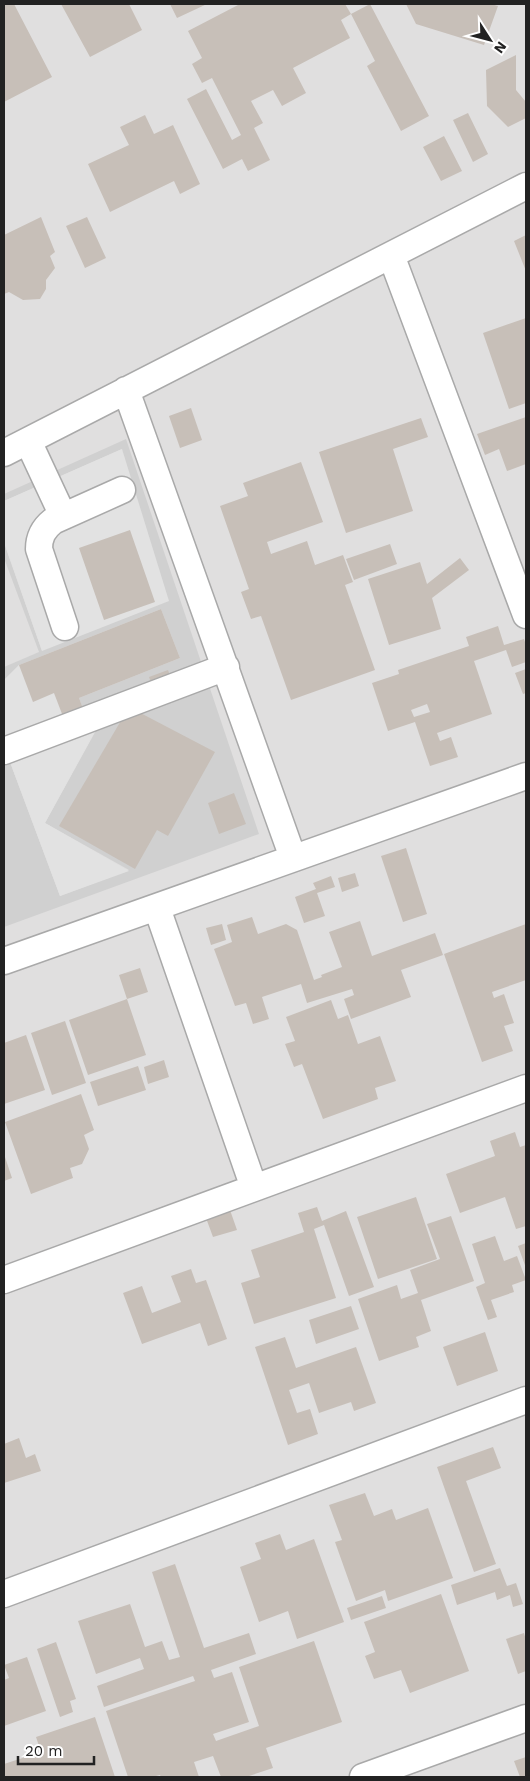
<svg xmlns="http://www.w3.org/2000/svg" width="530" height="1781" font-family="'Work Sans',sans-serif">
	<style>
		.residential { fill: #e0dfdf }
		.religious { fill: #d0d0d0 }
		.parking { fill: #e2e2e2 }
		.building { fill: #c7bfb8; fill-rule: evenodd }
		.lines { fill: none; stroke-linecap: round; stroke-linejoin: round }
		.minor-casing { stroke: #a9a9a9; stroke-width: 29 }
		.minor { stroke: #fff; stroke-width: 26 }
	</style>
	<rect width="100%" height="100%" fill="#f2efe9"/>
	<path class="residential" d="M4,4H526V1777H4Z"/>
	<path class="religious" d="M126,439L259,834L4,927V746L60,896L129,870L45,823L104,716L84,711L79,698L180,658L161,609L19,665L4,680V667L39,652L4,558V543L42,651L122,449L4,501V494Z"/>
	<path class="parking" d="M122,449L169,601L42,651L4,542V501Z
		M19,665L33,702L54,693L64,719L104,715L45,823L129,871L60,896L4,746V680Z"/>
	<path class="building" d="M4,4H14L52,77L4,102Z
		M61,4H129L142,30L90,57Z
		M170,4H207L177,18Z
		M237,4H345L351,14L341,20L350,38L293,68L306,93L282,106L273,90L251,101L263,123L254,128L270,160L248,171L242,159L223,169L187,99L206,89L232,140L241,135L212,78L202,83L192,64L202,58L188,31L238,5Z
		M370,4L429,116L401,131L367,66L375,61L351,14Z
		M406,4H491L498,6L484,45L416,24Z
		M516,55V90L526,102V118L508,127L487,106L486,70Z
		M468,113L488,154L473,162L453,120Z
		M145,115L154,134L173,125L200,184L180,194L174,181L110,212L88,164L129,145L120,127Z
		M444,136L462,171L441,181L423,147Z
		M41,217L55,252L50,256L55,268L46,280V289L40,299L23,300L9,292L4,294V235Z
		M87,217L106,258L85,268L66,226Z
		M526,235V271L514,241Z
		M526,318V403L509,409L483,333Z
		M191,408L202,440L180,448L169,416Z
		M526,417V464L507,471L499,449L485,455L477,434Z
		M421,418L428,437L393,449L413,511L346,533L319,452Z
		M301,462L323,522L267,542L271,554L307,541L315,565L343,555L353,582L345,585L375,670L291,700L261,616L251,619L241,592L249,589L220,506L248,496L243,483Z
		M130,530L155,602L104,620L79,548Z
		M390,544L397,564L354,580L346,559Z
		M460,558L469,570L432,598L441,629L389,645L368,579L420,562L427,584Z
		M161,609L180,658L79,698L84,711L64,719L54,693L33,702L19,665Z
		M498,626L504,645L524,639L526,645V662L512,667L506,650L474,661L492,714L437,733L440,741L451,737L458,757L430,766L415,722L388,731L372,683L399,674L398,670L469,646L466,637ZM427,704L430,712L414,717L411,710Z
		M526,669V693L523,694L515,673Z
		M168,670L173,684L154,691L149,677Z
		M129,707L215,752L168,836L157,830L135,869L59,826Z
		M234,793L246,824L219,834L208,803Z
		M406,848L427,914L403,922L381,856Z
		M355,873L359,886L342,892L338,878Z
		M331,876L335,887L317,893L325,916L304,923L295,897L316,889L313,883Z
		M252,917L258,934L286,924L297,930L314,980L322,977L321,975L342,967L329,932L360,921L372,956L435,933L443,955L401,970L411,997L351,1019L344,999L354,995L352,989L307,1003L301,984L262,997L269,1019L253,1024L246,1003L235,1006L214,949L232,942L227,925Z
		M222,924L226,940L211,945L206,928Z
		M526,924V980L492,992L494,998L504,994L514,1023L504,1026L513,1051L482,1062L444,954Z
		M140,968L148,992L127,999L119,975Z
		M127,999L146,1055L88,1075L69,1020Z
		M331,1000L338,1019L348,1015L358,1044L380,1036L396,1081L375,1088L378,1099L323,1119L302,1064L294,1067L285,1044L295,1041L286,1017Z
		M65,1021L86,1083L52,1095L31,1033Z
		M26,1035L45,1090L4,1104V1043Z
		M164,1060L169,1077L148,1084L144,1067Z
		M138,1066L146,1090L98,1106L90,1082Z
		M81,1094L94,1130L84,1135L89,1149L82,1164L70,1168L73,1178L31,1194L5,1122Z
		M515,1132L520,1147L526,1145V1226L516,1229L505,1197L460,1213L446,1174L495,1156L490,1141Z
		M4,1154L12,1178L4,1181Z
		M416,1197L437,1259L378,1279L357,1217Z
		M317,1207L322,1221L346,1211L374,1287L349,1296L324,1225L314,1229L336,1298L254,1324L241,1283L260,1277L251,1250L304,1232L298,1213Z
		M230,1210L237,1230L213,1237L206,1218Z
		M451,1216L474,1281L421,1300L431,1331L416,1337L419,1347L379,1361L358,1299L397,1285L401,1299L418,1293L410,1270L440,1259L427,1224Z
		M495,1236L504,1261L517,1256L526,1280L512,1285L514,1292L491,1300L497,1317L488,1320L476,1287L485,1283L472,1244Z
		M526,1243V1268L518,1246Z
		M191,1269L196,1283L206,1280L227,1339L208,1346L200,1323L142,1344L123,1293L142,1286L152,1313L181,1302L171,1276Z
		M351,1306L359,1329L316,1344L309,1320Z
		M485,1332L498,1371L457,1386L443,1347Z
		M285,1337L296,1368L356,1347L376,1403L354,1411L351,1402L319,1413L309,1383L289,1390L297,1413L310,1409L318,1434L288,1445L255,1347Z
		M19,1438L26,1458L35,1454L41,1471L4,1483V1444Z
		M493,1447L501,1468L466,1481L496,1564L474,1572L437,1467Z
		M365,1493L374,1516L392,1509L396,1520L428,1508L453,1578L388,1601L385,1590L356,1601L335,1542L342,1540L329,1505Z
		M280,1534L286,1550L314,1539L344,1622L297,1639L288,1611L259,1622L240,1567L261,1559L255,1543Z
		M175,1564L204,1648L249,1633L256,1654L211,1670L214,1678L232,1672L249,1722L213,1734L216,1741L259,1726L239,1667L314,1641L342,1722L266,1748L273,1768L246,1777H221L213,1756L194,1762L199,1777H161L160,1775L152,1777H128L106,1711L195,1681L193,1676L104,1707L97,1686L144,1669L140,1658L96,1674L78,1621L130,1604L145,1647L162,1641L169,1660L180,1657L152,1572Z
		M500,1568L507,1586L516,1583L523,1604L513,1607L510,1595L497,1600L495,1592L457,1605L451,1585Z
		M441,1594L469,1671L410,1693L401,1670L374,1679L365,1656L375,1652L364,1622Z
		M382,1596L386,1608L351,1620L347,1608Z
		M524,1633L526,1640V1671L518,1674L506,1639Z
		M56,1642L76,1699L70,1701L73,1712L60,1717L37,1649Z
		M27,1657L46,1711L4,1726V1680L9,1678L4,1665Z
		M95,1717L115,1777H4V1764L41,1752L36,1737Z
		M526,1757V1777H520L514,1761Z"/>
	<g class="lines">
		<defs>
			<path id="minor" d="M391,255L526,615
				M126,390L293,858
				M28,441L63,516
				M4,453L526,186
				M65,627L39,549C39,537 43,529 53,521L122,490
				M4,751L226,667
				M157,908L254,1188
				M4,961L526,776
				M4,1280L526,1088
				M4,1594L526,1400
				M363,1777L526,1718"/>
		</defs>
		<use href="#minor" class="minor-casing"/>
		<use href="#minor" class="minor"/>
	</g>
	<rect width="530" height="1781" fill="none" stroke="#222222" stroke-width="10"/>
	<g transform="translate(490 40) rotate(126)" stroke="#ffffff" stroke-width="4" paint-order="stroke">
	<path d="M0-4L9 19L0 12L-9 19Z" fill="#222222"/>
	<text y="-8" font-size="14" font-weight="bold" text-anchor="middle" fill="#222222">N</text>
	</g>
	<path d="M18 1756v8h76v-8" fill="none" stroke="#222222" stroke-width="2.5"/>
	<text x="25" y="1756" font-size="15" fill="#222222" stroke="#ffffff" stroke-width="4" paint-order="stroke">20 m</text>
</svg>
